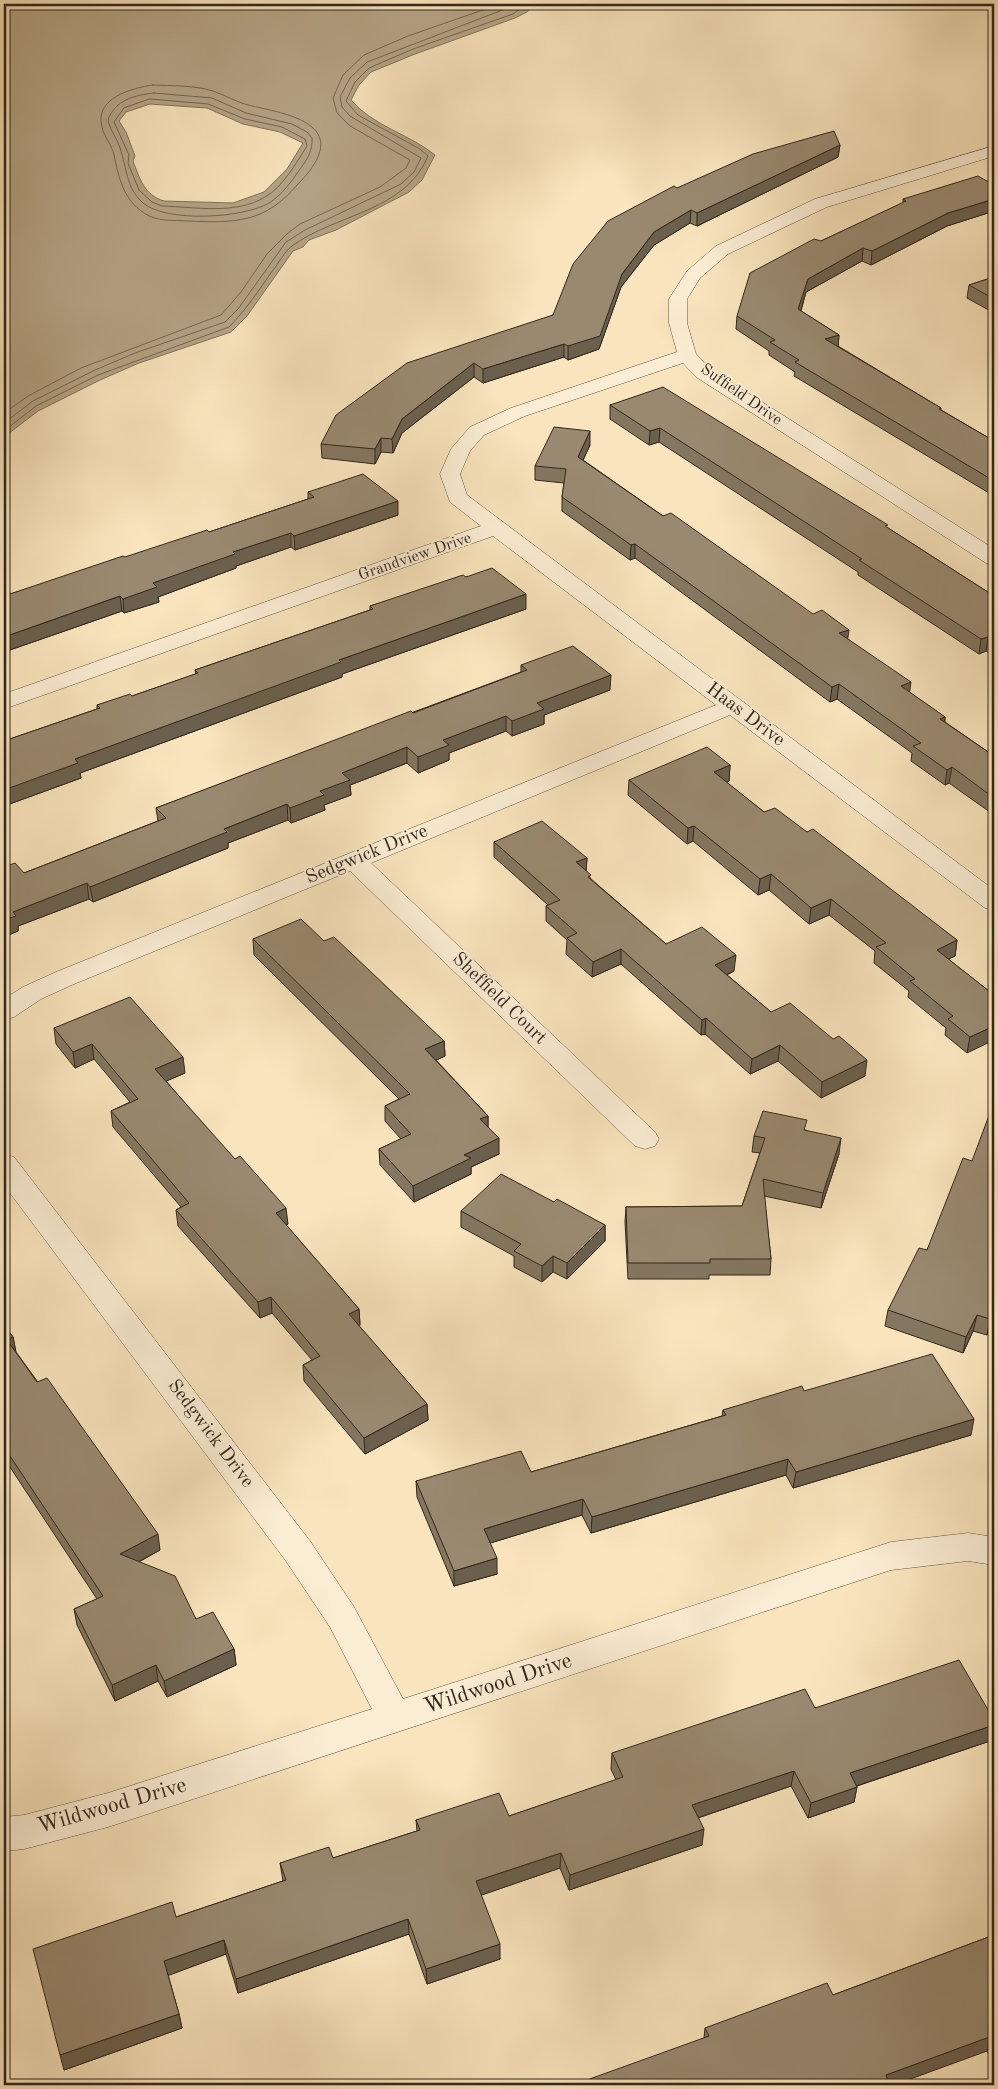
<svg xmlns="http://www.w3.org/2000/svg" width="998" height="2089" font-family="'Old Standard TT',serif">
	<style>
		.water { fill: #b5a486; stroke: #81725c; fill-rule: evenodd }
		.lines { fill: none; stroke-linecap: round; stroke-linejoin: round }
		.shore { stroke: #746651; stroke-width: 1 }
		.minor-casing { stroke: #645644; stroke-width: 1 }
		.minor { fill: #fbedd4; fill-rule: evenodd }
		.wall { fill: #847660; stroke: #32271c }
		.shaded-wall { fill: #6b604e; stroke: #32271c }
		.building { fill: #998970; stroke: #32271c }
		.labels { text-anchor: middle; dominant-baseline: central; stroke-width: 4; stroke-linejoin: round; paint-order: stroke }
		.far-street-label { font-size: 16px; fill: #32271c; stroke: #fbedd4 }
		.street-label { font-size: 19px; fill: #32271c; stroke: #fbedd4 }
		.near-street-label { font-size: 22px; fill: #32271c; stroke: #fbedd4 }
	</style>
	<rect width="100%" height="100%" fill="#f9e4bd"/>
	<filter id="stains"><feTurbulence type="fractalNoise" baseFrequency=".004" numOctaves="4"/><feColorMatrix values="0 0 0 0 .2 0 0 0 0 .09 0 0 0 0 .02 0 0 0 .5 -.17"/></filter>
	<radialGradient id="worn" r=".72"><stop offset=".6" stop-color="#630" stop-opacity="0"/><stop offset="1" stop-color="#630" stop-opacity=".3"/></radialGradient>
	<path class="water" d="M4,4H533L527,12L515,18L415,54L371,72L359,85L351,100C373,126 409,134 435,155L422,180L409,192L336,230L309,240L303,247L293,251L247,316L231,332L139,363L100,380L38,411L4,437ZM150,104L207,108L243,124L280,132L303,143L287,169L264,192L233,203L164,201C144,195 140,179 133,161L135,156L126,132L119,121L126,112Z"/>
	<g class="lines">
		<path class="shore" d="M153,85C173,86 193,85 213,91C225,95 236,102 248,105C271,111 332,118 319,154C315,166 305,177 297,185C265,223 235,223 188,221C173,220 157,222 144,213C123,199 119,178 114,155C112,145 104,137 102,127C94,98 132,88 153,85Z
			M154,93L212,98L246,113L292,124L307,132L312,138C313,150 307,160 300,169C292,181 282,195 269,203C244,218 167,223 143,203C126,188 127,168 120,148C117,138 110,130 108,120C115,100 135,95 154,93Z
			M150,99L208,104L245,119L282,127L305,139L307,146C297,162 282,188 265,197C236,215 195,207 162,206L152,202L139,190L128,163L129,155L114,122L124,108Z
			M4,413L28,396L81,368L221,315L241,292L267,254L288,233L300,224L380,187L406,168L410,160L350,126L337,113L333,98L343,75L364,55L408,36L500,4
			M4,423L33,401L95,370L135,353L225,322L238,309L286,242L305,230L401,184L414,172L421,158L350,116L342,107L340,97L350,78L367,62L518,4
			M4,431L36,406L98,375L229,327C246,310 259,290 273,270C279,263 284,252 292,246C335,214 405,212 428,156L420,149L358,115L346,101L355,82L369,68L413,49L513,14L527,4"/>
		<defs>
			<path id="minor" d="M994,146V156L827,207L728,254L700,278L687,299V323L696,354L710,369L994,549V564L986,563L696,377L683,363L525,416L484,435L470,451L460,474L467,495L994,890V910L985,908L730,715L371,863L655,1132L659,1139L655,1146L645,1149L635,1146L350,871L74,984L41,999L14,1017L4,1020V999L23,987L56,972L716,705L493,536L4,709V694L481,526L450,502L440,474L451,449L470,427L511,408L677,352L669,323V299L687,271L716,246L815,199Z
				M4,1154L14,1157L310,1541L354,1607L403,1699L891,1542L968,1533L994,1537V1565L968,1561L891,1570L108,1827L24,1849L4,1851V1817L24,1815L108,1793L372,1709L330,1627L286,1561L4,1185Z"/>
		</defs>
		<use href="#minor" class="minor-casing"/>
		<use href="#minor" class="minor"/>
	</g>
	<path class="wall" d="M840,145L838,157L697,226L690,223L654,245L621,287L599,349L568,360L564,357L483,383L474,377L402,433L393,453L381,452L375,464L322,458L321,444L553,315L677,188Z
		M994,185V211L947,226L871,265L862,261L806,292L801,311L839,335L838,346L941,408V410L994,441V496L794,376L795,372L769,355V351L736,329L737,316L821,241L903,203V199Z
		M994,277V313L967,298L969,285Z
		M994,360V376L991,375L993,361Z
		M610,405L888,528L994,596V657L986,651L979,654L858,575V572L659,442L649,445L610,419Z
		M590,445L583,460L663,516L848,639L909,692L945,717V722L994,756V815L949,783L945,785L911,761L912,753L837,699L830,702L635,558L630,560L562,511V497L564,483L535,480V466Z
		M308,492L398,515L295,550L291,547L236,566V568L158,597L159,602L124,613L122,611L4,652V596L209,532L308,499Z
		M466,577L526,609L342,674V677L80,773L81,778L4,806V741L97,709V705L132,696L196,674L195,670L370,610V606Z
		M521,665L610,690L544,715V724L512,736L506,731L449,753V760L418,773L407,763L350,785L351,795L324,805L325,810L291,823L288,820L228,843V848L93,902L89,899L18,926V931L4,937L24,873L158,821L156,808L521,672Z
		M730,765L729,781L726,782L764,812L807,832L957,940L955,956L948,959L994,995L967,1053L945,1035L946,1028L908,997L909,991L874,963L875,951L829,915L809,924L769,890L758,895L693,841L687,844L628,795L629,780Z
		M494,842L587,858L586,871L591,879L666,944L734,971L727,975L771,1012L865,1076L821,1098L778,1061L750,1074L705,1034L701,1035L621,964L592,977L566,954L567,940L546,921V906L548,905L494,857Z
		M253,939L324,941L444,1041L445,1056L436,1060L488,1116V1127L499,1154L471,1167V1174L414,1202L380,1165L379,1149L401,1139L385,1121V1106L399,1099L254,955Z
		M54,1028L185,1073L166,1081L288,1224L286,1225L359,1309L360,1325L359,1326L427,1404L428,1420L365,1454L304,1381L303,1365L312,1360L272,1313L260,1318L178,1226L176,1210L181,1207L113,1127L111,1111L130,1102L94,1059L75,1068L56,1044Z
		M806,1130L839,1154L821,1208L764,1196L771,1259L770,1275H709V1279H628L625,1222L626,1207L742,1206L760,1153L752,1152L754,1136Z
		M972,1161L994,1319L987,1335L973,1331L963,1353L885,1326L888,1310L927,1250Z
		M554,1202L605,1225V1241L567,1279L553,1272L542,1282L514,1267V1256L461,1227V1211Z
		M4,1325L13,1337L16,1352L160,1550L139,1562L196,1619L234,1649L236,1665L167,1697L158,1681L115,1701L77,1625L74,1609L97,1599L4,1458Z
		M804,1391L971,1435L793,1488L786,1475L591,1533L582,1515L490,1543L497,1574L454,1586L417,1497L416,1481L531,1472L722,1416L723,1410Z
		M815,1708L994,1720V1735L993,1740L857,1786L854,1802L808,1818L791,1786L698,1818L702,1845L569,1890L560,1868L481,1895L500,1959L427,1984L409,1934L238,1993L226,1954L168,1975L179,2014L182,2028L64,2070L176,1917L283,1881L280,1863L333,1858L417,1831L416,1820L509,1816L616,1780L611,1769L612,1753Z
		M994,1935V2063L987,2051L704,2038L705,2028L833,1995Z"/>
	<path class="shaded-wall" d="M840,145L838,157L697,226V213Z
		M994,199V211L947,226L871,265L872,251L948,213Z
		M691,210L690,223L654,245L621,287L599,349L568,360V346L622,274L654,232Z
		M863,248L862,261L806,292L797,323L798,309L808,279Z
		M839,335L838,348L825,339Z
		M564,344V357L483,383V369Z
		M474,363V377L402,433L393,453L392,439L402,419Z
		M660,428L659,442L649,445L650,431Z
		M590,431V445L578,471V457Z
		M381,438V452L375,464V449Z
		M398,501V515L295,550L294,536Z
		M291,533V547L236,566V568L158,597L159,602L124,613L123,599L153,583L233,552Z
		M635,544V558L630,560L631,545Z
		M526,594V609L342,674V677L80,773L81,778L4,806V790L75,759L339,660Z
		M120,596L122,611L4,652V637Z
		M849,630L847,644L839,633Z
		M988,637L986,651L979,654L981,639Z
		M611,675L610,690L544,715V724L512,736V721L537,703Z
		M911,682L909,697L901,686Z
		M839,684L837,699L830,702L832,687Z
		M506,716V731L449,753V760L418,773V757L443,740Z
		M945,717L943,732L940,719Z
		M407,747V763L350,785L351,795L324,805L325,810L291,823L290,808L320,791L342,773Z
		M730,765L729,781L712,788L714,772Z
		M952,767L949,783L945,785L947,770Z
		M287,804L288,820L228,843V848L93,902L90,887L224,829Z
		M694,826L693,841L687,844L688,828Z
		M587,858L586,873L576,862Z
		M771,874L769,890L758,895L760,879Z
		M87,883L89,899L18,926V931L4,937V920L13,912Z
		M831,899L829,915L809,924L811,908Z
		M957,940L955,956L934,966L937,950Z
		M621,949V964L592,977L593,962Z
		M736,955L734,971L714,980L715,965Z
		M706,1018L705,1034L701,1035L702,1020Z
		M994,1026V1040L967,1053L970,1037Z
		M444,1041L445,1056L426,1065L425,1049Z
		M92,1044L94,1059L75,1068L73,1052Z
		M780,1045L778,1061L750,1074L752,1059Z
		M183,1057L185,1073L157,1085L155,1069Z
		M867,1060L865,1076L821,1098L822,1082Z
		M488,1116V1132L480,1119Z
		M499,1138V1154L471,1167V1174L414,1202L413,1186L464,1155Z
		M841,1138L839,1154L821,1208L823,1193Z
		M286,1208L288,1224L277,1229L276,1213Z
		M605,1225V1241L567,1279V1263Z
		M553,1256V1272L542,1282V1266Z
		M271,1297L272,1313L260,1318L258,1302Z
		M359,1309L360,1325L350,1330L349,1314Z
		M994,1310V1319L987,1335L990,1319Z
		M977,1315L973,1331L963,1353L966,1337Z
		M13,1337L16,1353L7,1340Z
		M427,1404L428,1420L365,1454L364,1438Z
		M974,1419L971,1435L793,1488L796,1472Z
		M788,1459L786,1475L591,1533L592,1517Z
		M583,1499L582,1515L484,1545V1529Z
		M158,1534L160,1550L123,1570L120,1554Z
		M497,1558V1574L454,1586V1571Z
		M234,1649L236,1665L167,1697L164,1681Z
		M156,1665L158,1681L115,1701L112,1685Z
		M994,1725V1735L993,1740L847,1789L850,1773Z
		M794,1771L791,1786L691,1820L692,1805Z
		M857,1787L854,1802L808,1818L811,1803Z
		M704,1829L702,1845L569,1890L570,1875Z
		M561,1853L560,1868L476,1897V1881Z
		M408,1919L409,1934L238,1993L236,1979Z
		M224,1940L226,1954L167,1976L164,1961Z
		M500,1944V1959L427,1984L426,1969Z
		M179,2014L182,2028L64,2070L60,2055Z
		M992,2036L987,2051L894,2085H877L886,2075Z"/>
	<path class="building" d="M834,131L840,145L697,213L691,210L654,232L622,274L600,336L568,346L564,344L483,369L474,363L402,419L392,439L381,438L375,449L321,444L336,415L407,363L553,315L573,264L608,221L674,186L677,188L753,154Z
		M978,176L994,185V199L948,213L872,251L863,248L808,279L798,309L839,335L825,339L941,408L939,409L994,441V481L795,362L799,360L770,342L775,340L737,316L750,273L814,239L821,241L906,201L903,199Z
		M994,277V299L969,285Z
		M663,387L888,525L885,526L994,596V641L988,637L981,639L859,560L862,559L660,428L650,431L610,405Z
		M554,427L590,431L578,457L663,516L671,513L813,614L822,610L849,630L839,633L911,682L901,686L945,717L940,719L994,756V798L952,767L947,770L913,746L921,743L839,684L832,687L635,544L631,545L562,497L566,469L535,466Z
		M363,474L398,501L294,536L291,533L233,552L235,554L153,583L157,587L123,599L120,596L4,637V596L123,556L125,557L207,530L209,532L314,497L308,492Z
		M492,568L526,594L339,660L341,662L75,759L78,763L4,790V741L100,708L97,705L130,694L132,696L198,673L195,670L373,609L370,606L463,575L466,577Z
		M573,646L611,675L537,703L544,709L512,721L506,716L443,740L449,745L418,757L407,747L342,773L350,780L320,791L324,795L290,808L287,804L224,829L227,832L90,887L87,883L13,912L16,916L4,920V867L15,863L24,873L166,818L156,808L411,711L413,713L527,670L521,665Z
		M707,747L730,765L714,772L764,812L775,808L807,832L813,829L957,940L937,950L994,995V1026L970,1037L948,1019L953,1016L910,981L915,979L876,947L886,943L831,899L811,908L771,874L760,879L694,826L688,828L629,780Z
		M542,821L587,858L576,862L591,875L588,877L666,944L702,927L736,955L715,965L771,1012L790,1003L833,1039L839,1036L867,1060L822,1082L780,1045L752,1059L706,1018L702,1020L621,949L593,962L567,938L577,933L546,906L560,900L494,842Z
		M301,919L324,941L334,937L444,1041L425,1049L488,1116L480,1119L499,1138L464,1155L471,1158L413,1186L379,1149L411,1134L385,1106L410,1094L253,939Z
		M130,997L183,1057L155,1069L235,1159L240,1156L286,1208L276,1213L359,1309L349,1314L427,1404L364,1438L303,1365L320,1356L271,1297L258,1302L176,1210L189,1203L111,1111L138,1099L92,1044L73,1052L54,1028Z
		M994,1102V1310L990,1319L977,1315L966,1337L888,1310L919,1248L927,1250L963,1158L972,1161Z
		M763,1111L807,1120L804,1130L841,1138L823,1193L763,1179L771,1259H710V1263H628L626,1207L742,1206L765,1138L754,1136Z
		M501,1174L554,1202L557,1199L605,1225L567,1263L553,1256L542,1266L514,1251L521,1244L461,1211Z
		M4,1325L13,1337L7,1340L37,1382L47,1378L158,1534L120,1554L175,1576L196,1619L213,1612L234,1649L164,1681L156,1665L112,1685L74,1609L103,1596L4,1447Z
		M932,1354L974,1419L796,1472L788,1459L592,1517L583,1499L484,1529L497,1558L454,1571L416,1481L521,1451L531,1472L726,1415L723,1410L802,1386L804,1391Z
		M959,1660L994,1720V1725L850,1773L857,1787L811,1803L794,1771L692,1805L704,1829L570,1875L561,1853L476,1881L500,1944L426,1969L408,1919L236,1979L224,1940L164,1961L179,2014L60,2055L33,1949L172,1902L176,1917L286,1880L280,1863L329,1847L333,1858L420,1830L416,1820L499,1793L509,1816L623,1777L612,1753L805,1689L815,1708Z
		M994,1935V2041L992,2036L886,2075L888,2081L877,2085H573L709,2036L705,2028L827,1983L833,1995Z"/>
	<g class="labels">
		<g class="far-street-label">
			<text transform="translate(741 395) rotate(35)">Suffield Drive</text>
			<text transform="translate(415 557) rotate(-19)">Grandview Drive</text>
		</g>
		<g class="street-label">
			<text transform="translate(745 715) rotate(37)">Haas Drive</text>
			<text transform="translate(367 855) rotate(-22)">Sedgwick Drive</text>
			<text transform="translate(499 999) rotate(44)">Sheffield Court</text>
			<text transform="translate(210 1434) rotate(53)">Sedgwick Drive</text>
		</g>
		<g class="near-street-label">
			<text transform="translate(498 1684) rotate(-18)">Wildwood Drive</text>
			<text transform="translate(112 1806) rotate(-16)">Wildwood Drive</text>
		</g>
	</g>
	<rect width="998" height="2089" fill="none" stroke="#f9e4bd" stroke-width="20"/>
	<rect x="5" y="5" width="988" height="2079" fill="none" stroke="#32271c" stroke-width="2.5"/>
	<rect x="10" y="10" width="978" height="2069" fill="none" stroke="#32271c"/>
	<rect width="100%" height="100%" filter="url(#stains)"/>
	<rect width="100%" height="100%" fill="url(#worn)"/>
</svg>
